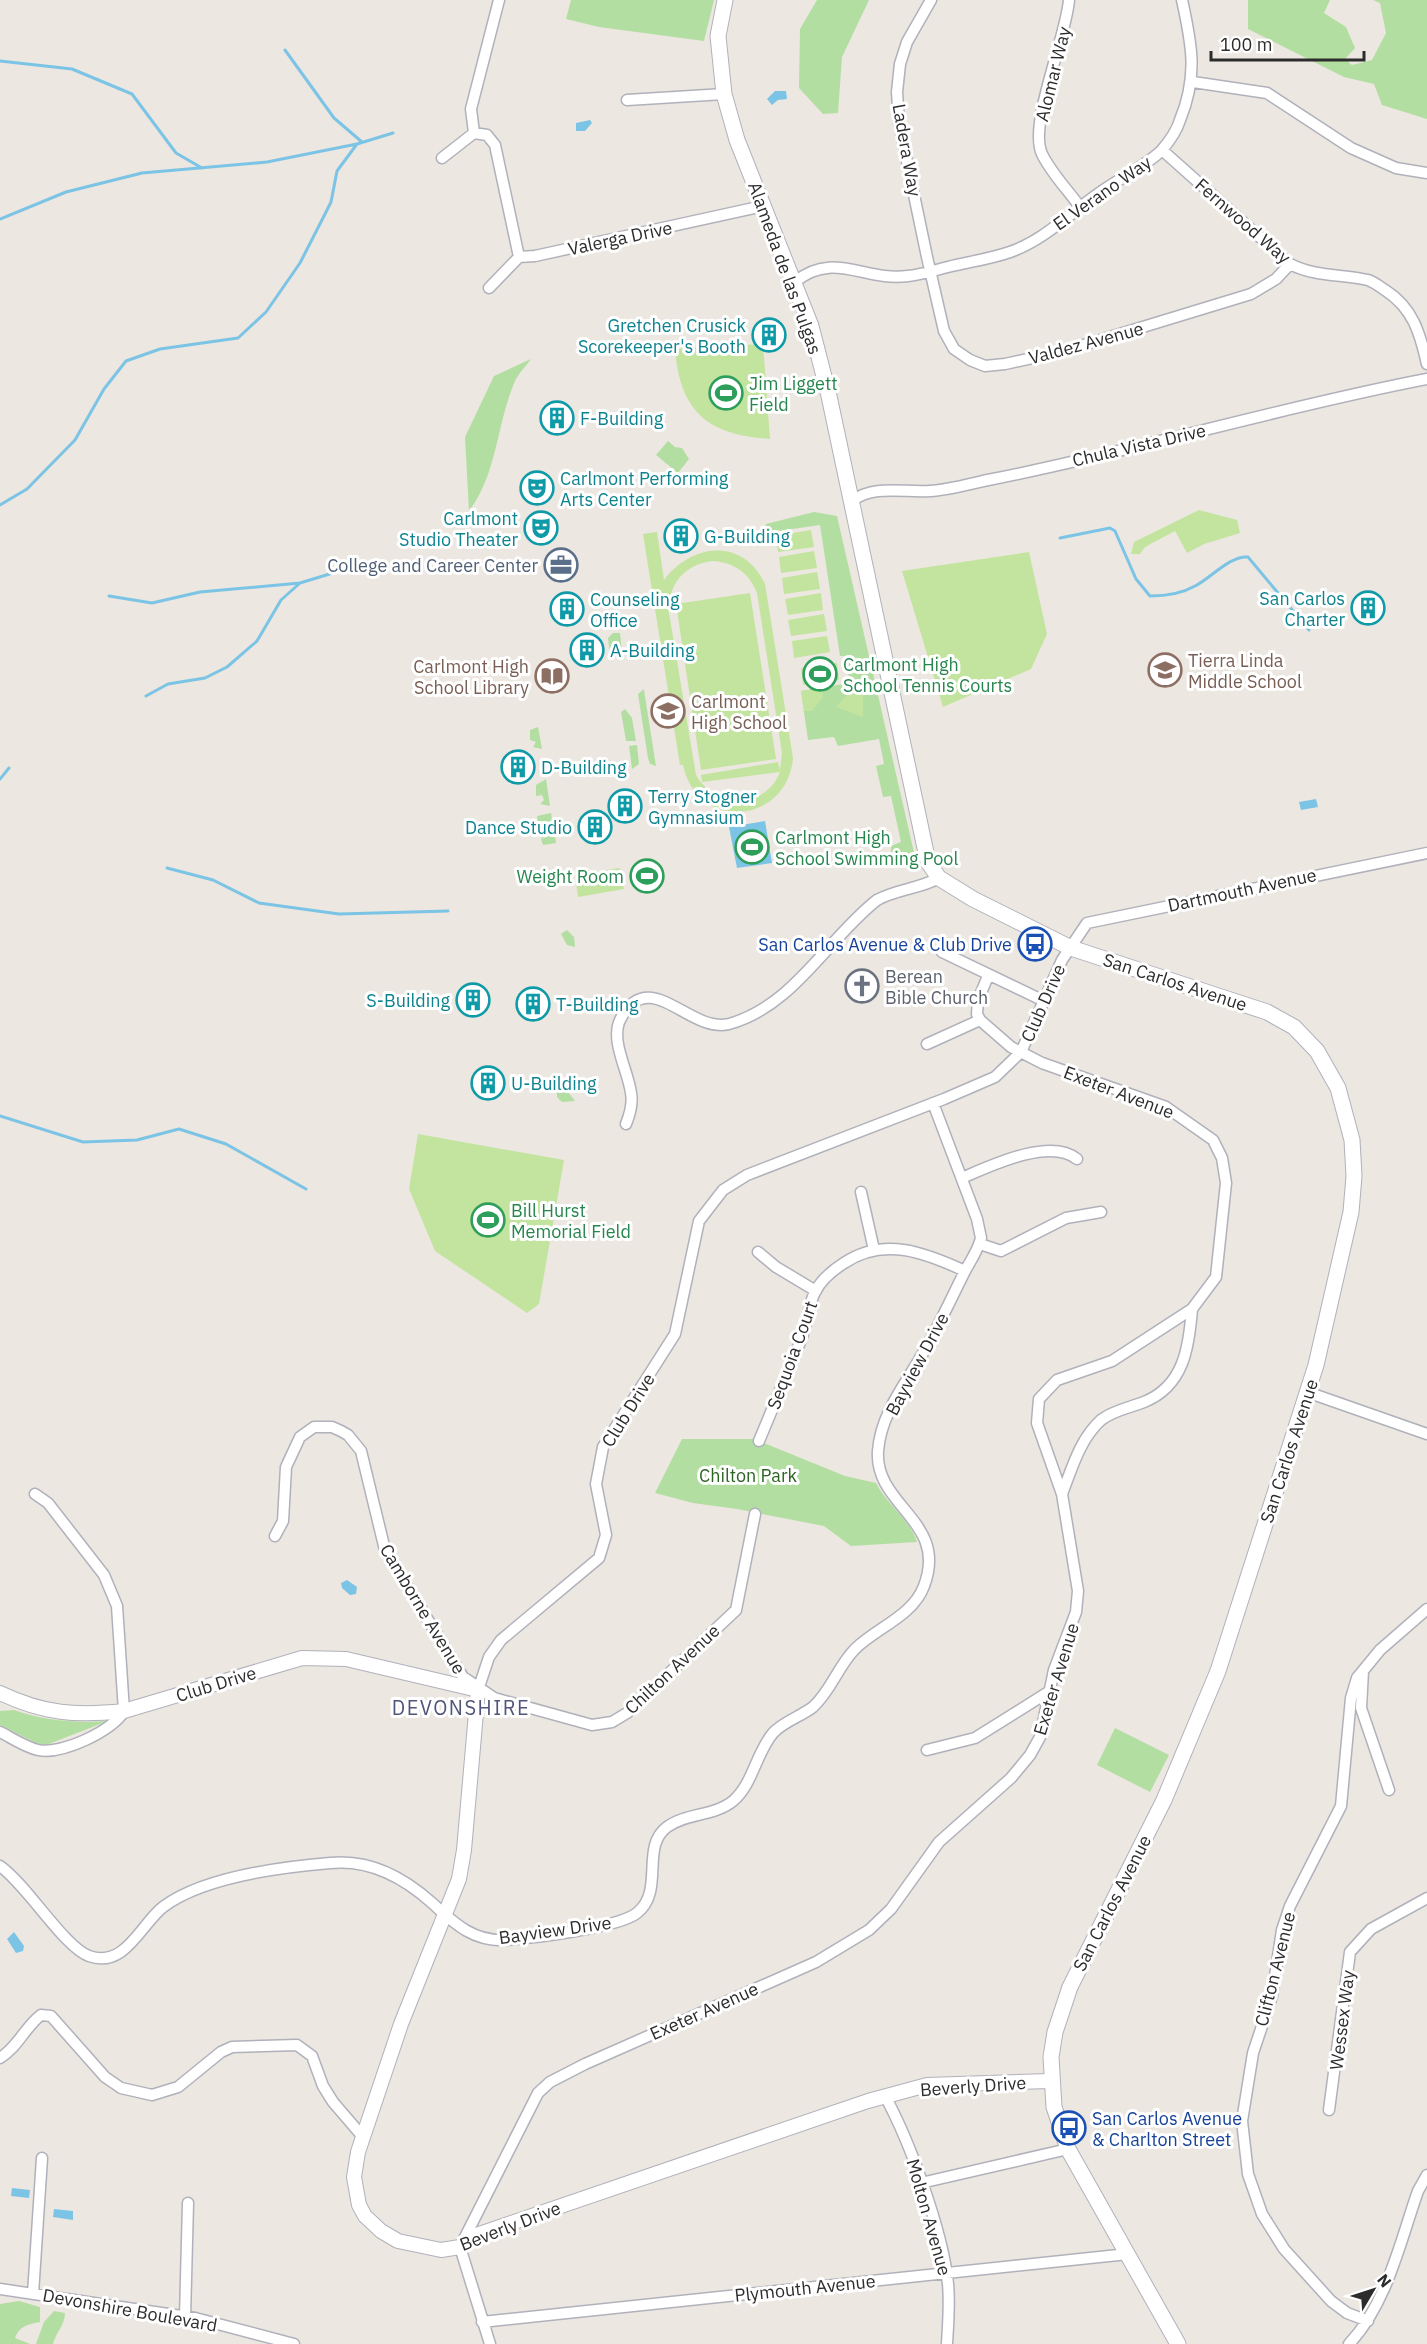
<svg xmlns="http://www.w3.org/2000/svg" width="1427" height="2344" font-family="'IBM Plex Sans',sans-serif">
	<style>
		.green { fill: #b3dea1 }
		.pitch { fill: #c3e49e; fill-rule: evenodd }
		.water { fill: #7cc4e5 }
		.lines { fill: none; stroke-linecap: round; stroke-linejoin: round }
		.stream { stroke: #7cc4e5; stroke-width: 3 }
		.minor-casing { stroke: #b0b1bb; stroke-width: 13 }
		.tertiary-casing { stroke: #b0b1bb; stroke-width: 16 }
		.secondary-casing { stroke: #b0b1bb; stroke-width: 17 }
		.minor { stroke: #fff; stroke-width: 10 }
		.tertiary { stroke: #fff; stroke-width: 14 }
		.secondary { stroke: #fff; stroke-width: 15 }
		.labels { text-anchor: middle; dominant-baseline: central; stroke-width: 6; stroke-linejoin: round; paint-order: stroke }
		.street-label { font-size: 18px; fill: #2c2c2c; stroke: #fff }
		.culture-label { font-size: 18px; fill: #0d838f; stroke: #fff; text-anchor: start }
		.leisure-label { font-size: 18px; fill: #27864d; stroke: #fff; text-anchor: start }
		.service-label { font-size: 18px; fill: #4e5e75; stroke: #fff; text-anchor: end }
		.education-label { font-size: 18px; fill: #785e54; stroke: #fff; text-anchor: start }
		.transit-label { font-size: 18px; fill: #164399; stroke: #fff; text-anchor: end }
		.worship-label { font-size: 18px; fill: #5b616d; stroke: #fff; text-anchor: start }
		.park-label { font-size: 18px; fill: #2c6421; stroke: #fff }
		.neighbourhood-label { font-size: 20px; letter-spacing: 1.5px; fill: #505579; stroke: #fff }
	</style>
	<rect width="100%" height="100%" fill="#ece7e0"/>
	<path class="green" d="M571,0H714L704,41L599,27L566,19Z
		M817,0H869L842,57L838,113L823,114L799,88L800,29Z
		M1248,0H1330L1324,13L1346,27L1355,48L1345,59L1352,65L1372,60L1386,33L1380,3L1373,0H1427V119L1382,105L1374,84L1344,77L1248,29Z
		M531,359C526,366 519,373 515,381C496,425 498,472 469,511L465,437L494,376Z
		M668,441L675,447L682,448L689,459L678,473L656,455Z
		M814,512L837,516L915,857L891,862V846L901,842L891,796L883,797L876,766L884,764L879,739L838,746L834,737L808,740L801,691L850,683L845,656H840L820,525L765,533L766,524Z
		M613,633H620L622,651L617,657L610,654L608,638Z
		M644,689V690L656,766L650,764L648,758L638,694Z
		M625,709L632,718L636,741H626L621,712Z
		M538,727L542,749L533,747L536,742L530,740V730Z
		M637,745L639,764L632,769L629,746Z
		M546,779L550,806L540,804L544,800L542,795L536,796V785Z
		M551,813L556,843L543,845L541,839L552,835L541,838L540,830L550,826L539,829L537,816Z
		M567,930L574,937L575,947L567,945L561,934Z
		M557,1091H567L575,1101L562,1102L557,1097Z
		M682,1439H754L845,1476L876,1483C887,1505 909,1518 917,1542L851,1546L824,1526L737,1509L693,1503L655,1493Z
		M14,1710C46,1721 74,1723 108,1721L46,1745L36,1743L0,1725V1711Z
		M1115,1728L1169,1755L1150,1792L1097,1765Z
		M19,2301L40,2307V2322C29,2324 19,2326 15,2338L30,2344H0V2304Z
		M54,2311L65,2313C65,2325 56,2332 53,2344H36L44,2322Z"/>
	<path class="pitch" d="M763,344L770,439C708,435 680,412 675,349Z
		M1199,510L1237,520L1240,533L1204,544L1187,553L1175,531L1145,547L1140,554H1131L1134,542Z
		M811,530L814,547L778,552L775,536Z
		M657,532L664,580C692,543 743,537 765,584L793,758C787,825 697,832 683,765H680L643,534ZM714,561C735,563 749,573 757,593L782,753L780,770L778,762L701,775L702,782L780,772C765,810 715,809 696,775L669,613C667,584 686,563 714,561Z
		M814,551L817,568L781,573L779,557Z
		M1029,552L1047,634L1031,669L943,707L902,571Z
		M817,572L820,589L784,594L782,578Z
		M750,593L776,759L701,770L676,604Z
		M821,593L823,610L788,615L785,599Z
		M824,614L827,631L791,636L788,620Z
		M827,636L830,652L794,658L792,641Z
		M837,663L839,680L803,685L801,668Z
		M849,679L871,685L863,693V717L836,707L851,690Z
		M822,688L823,697L812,711H804L801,691Z
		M620,868L624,889L578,897L575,875Z
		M418,1134L564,1160L539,1304L527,1313L435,1251L409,1189Z"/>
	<path class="water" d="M775,91H786L787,99L778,100L772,105L767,99Z
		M590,120L592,123L585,131H576V123Z
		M1316,799L1318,807L1301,810L1299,802Z
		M765,821L772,863L737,868L729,827Z
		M347,1580L357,1587L356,1594L350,1595L342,1588L341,1583Z
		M14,1932L24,1946L23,1951L16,1953L7,1939Z
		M12,2188L30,2190L29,2198L11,2196Z
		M54,2209L73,2211V2220L53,2217Z"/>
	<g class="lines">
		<path class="stream" d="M285,50L334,118L362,142
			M0,61L72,69L132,94L176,153L202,168
			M0,219L66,192L142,173L267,162L357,144
			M0,505L27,489L75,440L104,389L126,361L160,349L238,338L266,312L300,263L324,216L331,202L337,171L357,144L393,133
			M1060,538L1110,528L1115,531L1136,579L1150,596C1165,596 1181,594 1195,586C1210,579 1230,555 1248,557L1309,630
			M109,596L152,603L200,592L300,583
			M146,696L168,684L205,678L227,667L257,641L281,600L300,583L336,572
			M0,779L9,768
			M167,868L213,880L259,903L339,914L448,911
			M0,1116L83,1142L137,1140L179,1129L226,1144L306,1189"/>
		<defs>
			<path id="minor" d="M931,0L907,42L900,64L897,92L899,123L927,257L944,331L954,349L970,360L985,366L1005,364L1064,351L1251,294L1276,279L1290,264
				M1069,0C1066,38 1028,125 1042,154C1051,173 1068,190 1080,207
				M1193,82L1267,93L1351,148L1396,168L1427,173
				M627,100L724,94
				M474,133L487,135L495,145L519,257
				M1162,150L1290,264C1315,277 1342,274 1368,280C1374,282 1379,286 1385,290C1413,308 1420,333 1427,364
				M442,158L474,133L471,109L499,0
				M795,282C833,250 865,282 908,276C921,275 935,270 948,267C968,262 990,259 1010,252C1047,239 1075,208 1108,187C1126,175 1145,166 1161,151C1168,143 1177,130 1180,120C1198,76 1192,45 1182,0
				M489,288L519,257L535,256L763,206
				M852,501C874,484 904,493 930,491C951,490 972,483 993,479C1139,450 1281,407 1427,379
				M942,952L1044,1001
				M927,1044L980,1020
				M626,1124C630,1114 633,1103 631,1093C628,1070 609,1039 621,1018C650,965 690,1034 729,1024C794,1006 828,938 877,900C897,889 919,889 939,878
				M962,1178C990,1166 1050,1137 1077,1159
				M861,1192L874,1250
				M980,1244L1001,1251L1066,1218L1101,1212
				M758,1252L776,1267L816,1291
				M1307,1392L1427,1434
				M759,1441C773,1407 787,1374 801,1340C807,1324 808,1306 815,1292C821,1280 833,1270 844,1263C884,1236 926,1253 965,1271
				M1062,1494C1072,1468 1080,1439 1101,1420C1114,1410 1129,1408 1144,1402C1184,1386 1189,1347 1192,1309
				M275,1536L283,1521L286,1467L300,1437L314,1427H332L341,1431L348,1435L361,1451L385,1550L463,1677L494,1698L592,1725L612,1722L627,1713L736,1610L755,1514
				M1363,1671L1361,1708L1389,1790
				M478,1690L489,1657L501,1640L599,1558L606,1535L596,1484L603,1447L675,1334L699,1221L723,1190L747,1175L944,1099L995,1077L1021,1052L1062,960L1087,923L1427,853
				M0,1732C12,1738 25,1747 38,1750C61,1755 113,1731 124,1711L117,1606L104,1575L48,1503L35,1494
				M927,1750L975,1738L1050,1691
				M0,1866C26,1884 65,1948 89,1956C125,1969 141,1924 163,1907C203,1877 282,1867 330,1863C368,1859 403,1877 431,1902C453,1922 472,1942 506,1940C532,1938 618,1928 637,1913C665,1891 640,1847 667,1827C686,1813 715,1816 733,1801C753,1784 756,1753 773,1733C784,1721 800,1717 813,1707C831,1691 838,1666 855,1649C876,1628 913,1616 924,1586C949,1521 874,1506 878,1451C881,1410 910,1379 928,1344C941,1321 952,1297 964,1273C970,1261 978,1251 981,1238L977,1219L933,1103
				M0,2058C18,2047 25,2027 41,2015L51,2016L105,2077L121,2088L152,2095L178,2087L221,2052L232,2047L297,2045L312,2056L323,2086L333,2102L363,2137
				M885,2096C910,2142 943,2232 948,2284C950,2304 948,2324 947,2344
				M1329,2110L1350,1952L1371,1929L1427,1898
				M921,2183L1068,2149
				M0,2289L195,2318L294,2344
				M33,2294L42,2158
				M185,2317L188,2203
				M1368,2321L1347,2313L1331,2301L1284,2249L1262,2214L1248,2174L1242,2121L1253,2053L1272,1996L1282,1930L1290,1906L1341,1806L1351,1698L1357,1678L1380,1650L1427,1609
				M482,2322L1128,2254
				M490,2344L460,2247L538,2093L550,2082L585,2064L816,1962L869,1930L891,1909L939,1842L1011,1778L1030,1755L1040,1737L1054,1670L1076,1612L1078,1591L1062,1494L1037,1423L1039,1399L1057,1380L1112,1361L1192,1309L1216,1277L1226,1183L1222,1158L1213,1140L1166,1107L1042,1063L1011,1047L980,1020L977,1014L978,1000L988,976
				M1349,2344C1387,2304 1400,2242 1418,2191L1427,2175"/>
			<path id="tertiary" d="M0,1693C44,1714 76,1716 124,1711L302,1658L346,1659L478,1690L464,1850L459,1879L401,2024L358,2152L354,2177L359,2205L365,2216L381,2231L398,2241L441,2250L460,2247L479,2234L868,2101L927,2085L1050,2081"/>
			<path id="secondary" d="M725,0L718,36L724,94L737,140L811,326L829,396L928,862L939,878L973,899L1071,948L1267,1012L1294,1027L1317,1051L1338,1088L1352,1140L1354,1176L1351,1212L1316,1365L1218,1671L1164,1800L1070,1987L1055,2032L1051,2057L1054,2107L1068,2149L1178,2344"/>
		</defs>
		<use href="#minor" class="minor-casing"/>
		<use href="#tertiary" class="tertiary-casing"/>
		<use href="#secondary" class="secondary-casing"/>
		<use href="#minor" class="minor"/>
		<use href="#tertiary" class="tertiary"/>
		<use href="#secondary" class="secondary"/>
	</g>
	<defs>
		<symbol id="building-ring" viewBox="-11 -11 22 22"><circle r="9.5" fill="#fff" stroke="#0f9aa8" stroke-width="1.5"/><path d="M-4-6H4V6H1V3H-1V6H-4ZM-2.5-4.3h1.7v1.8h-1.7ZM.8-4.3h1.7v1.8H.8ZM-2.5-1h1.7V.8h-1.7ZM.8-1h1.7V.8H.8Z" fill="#0f9aa8"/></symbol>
		<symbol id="stadium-ring" viewBox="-11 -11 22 22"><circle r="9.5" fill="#fff" stroke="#2e9e5b" stroke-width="1.5"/><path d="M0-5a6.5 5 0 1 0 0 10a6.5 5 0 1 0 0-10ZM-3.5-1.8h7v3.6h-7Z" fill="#2e9e5b"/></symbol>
		<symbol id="theatre-ring" viewBox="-11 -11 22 22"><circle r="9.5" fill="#fff" stroke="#0f9aa8" stroke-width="1.5"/><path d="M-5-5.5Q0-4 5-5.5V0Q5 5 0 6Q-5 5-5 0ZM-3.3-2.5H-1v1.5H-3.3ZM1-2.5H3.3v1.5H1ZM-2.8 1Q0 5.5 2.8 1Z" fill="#0f9aa8"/></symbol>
		<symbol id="office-ring" viewBox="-11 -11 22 22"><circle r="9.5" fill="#fff" stroke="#5c6f8a" stroke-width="1.5"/><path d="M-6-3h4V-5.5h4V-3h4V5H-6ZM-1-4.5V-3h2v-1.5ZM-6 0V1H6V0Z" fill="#5c6f8a"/></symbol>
		<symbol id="school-ring" viewBox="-11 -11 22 22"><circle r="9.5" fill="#fff" stroke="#8d6e63" stroke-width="1.5"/><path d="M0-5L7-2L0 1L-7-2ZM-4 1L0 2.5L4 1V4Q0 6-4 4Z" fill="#8d6e63"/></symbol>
		<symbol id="library-ring" viewBox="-11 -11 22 22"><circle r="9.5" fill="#fff" stroke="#8d6e63" stroke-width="1.5"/><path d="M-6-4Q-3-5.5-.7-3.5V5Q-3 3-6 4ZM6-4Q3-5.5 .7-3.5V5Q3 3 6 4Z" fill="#8d6e63"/></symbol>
		<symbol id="bus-ring" viewBox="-11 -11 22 22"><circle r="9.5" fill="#fff" stroke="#1a4fb4" stroke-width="1.5"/><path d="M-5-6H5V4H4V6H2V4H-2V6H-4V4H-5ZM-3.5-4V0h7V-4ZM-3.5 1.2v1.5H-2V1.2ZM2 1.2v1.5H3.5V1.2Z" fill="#1a4fb4"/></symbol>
		<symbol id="church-ring" viewBox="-11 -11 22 22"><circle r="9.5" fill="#fff" stroke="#6b7280" stroke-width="1.5"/><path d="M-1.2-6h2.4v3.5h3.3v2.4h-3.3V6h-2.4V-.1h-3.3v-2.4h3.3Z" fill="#6b7280"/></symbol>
	</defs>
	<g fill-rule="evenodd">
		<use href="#building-ring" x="750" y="316" width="38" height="38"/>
		<use href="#stadium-ring" x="707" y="374" width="38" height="38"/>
		<use href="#building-ring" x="538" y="399" width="38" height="38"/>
		<use href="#theatre-ring" x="518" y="469" width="38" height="38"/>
		<use href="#theatre-ring" x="522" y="509" width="38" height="38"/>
		<use href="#building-ring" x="662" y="517" width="38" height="38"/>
		<use href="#office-ring" x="542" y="546" width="38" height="38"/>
		<use href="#building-ring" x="1349" y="589" width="38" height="38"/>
		<use href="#building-ring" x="548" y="590" width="38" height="38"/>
		<use href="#building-ring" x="568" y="631" width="38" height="38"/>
		<use href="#school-ring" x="1146" y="651" width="38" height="38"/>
		<use href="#stadium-ring" x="801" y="655" width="38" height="38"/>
		<use href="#library-ring" x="533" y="657" width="38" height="38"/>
		<use href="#school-ring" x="649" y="692" width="38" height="38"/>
		<use href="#building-ring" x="499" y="748" width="38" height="38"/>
		<use href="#building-ring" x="606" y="787" width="38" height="38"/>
		<use href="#building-ring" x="576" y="808" width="38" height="38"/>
		<use href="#stadium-ring" x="733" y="828" width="38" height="38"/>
		<use href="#stadium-ring" x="628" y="857" width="38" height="38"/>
		<use href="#bus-ring" x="1016" y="925" width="38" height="38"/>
		<use href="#church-ring" x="843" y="967" width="38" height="38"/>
		<use href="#building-ring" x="454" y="981" width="38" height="38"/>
		<use href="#building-ring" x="514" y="985" width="38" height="38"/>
		<use href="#building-ring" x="469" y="1064" width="38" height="38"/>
		<use href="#stadium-ring" x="469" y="1201" width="38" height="38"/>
		<use href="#bus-ring" x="1050" y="2109" width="38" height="38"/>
	</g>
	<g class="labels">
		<g class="street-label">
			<text transform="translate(1053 74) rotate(-76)">Alomar Way</text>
			<text transform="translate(907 150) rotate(80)">Ladera Way</text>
			<text transform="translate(1102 193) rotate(-35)">El Verano Way</text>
			<text transform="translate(1243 221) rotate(41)">Fernwood Way</text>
			<text transform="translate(620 238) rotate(-12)">Valerga Drive</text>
			<text transform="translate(785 268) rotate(70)">Alameda de las Pulgas</text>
			<text transform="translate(1086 343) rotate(-15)">Valdez Avenue</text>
			<text transform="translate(1139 445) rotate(-13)">Chula Vista Drive</text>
			<text transform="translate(1242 890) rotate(-12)">Dartmouth Avenue</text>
			<text transform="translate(1175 982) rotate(18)">San Carlos Avenue</text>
			<text transform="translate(1043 1003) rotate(-66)">Club Drive</text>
			<text transform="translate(1119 1092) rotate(21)">Exeter Avenue</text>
			<text transform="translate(792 1355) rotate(-70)">Sequoia Court</text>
			<text transform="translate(917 1364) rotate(-62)">Bayview Drive</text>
			<text transform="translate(628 1410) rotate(-58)">Club Drive</text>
			<text transform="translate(1289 1451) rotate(-72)">San Carlos Avenue</text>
			<text transform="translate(423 1609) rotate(59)">Camborne Avenue</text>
			<text transform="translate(672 1669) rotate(-43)">Chilton Avenue</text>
			<text transform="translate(1056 1679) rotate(-73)">Exeter Avenue</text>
			<text transform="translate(216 1684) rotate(-17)">Club Drive</text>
			<text transform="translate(1112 1903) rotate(-63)">San Carlos Avenue</text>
			<text transform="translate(555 1930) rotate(-8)">Bayview Drive</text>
			<text transform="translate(1275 1969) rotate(-76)">Clifton Avenue</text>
			<text transform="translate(704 2011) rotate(-24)">Exeter Avenue</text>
			<text transform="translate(1342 2020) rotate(-83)">Wessex Way</text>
			<text transform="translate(973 2086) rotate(-4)">Beverly Drive</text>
			<text transform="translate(929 2217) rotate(74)">Molton Avenue</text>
			<text transform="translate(510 2226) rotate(-21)">Beverly Drive</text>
			<text transform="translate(805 2288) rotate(-6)">Plymouth Avenue</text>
			<text transform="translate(130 2310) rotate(10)">Devonshire Boulevard</text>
		</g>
		<g class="culture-label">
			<text x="746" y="325" text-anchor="end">Gretchen Crusick<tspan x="746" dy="21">Scorekeeper's Booth</tspan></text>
			<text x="580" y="418">F-Building</text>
			<text x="560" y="478">Carlmont Performing<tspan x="560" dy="21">Arts Center</tspan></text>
			<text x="518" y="518" text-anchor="end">Carlmont<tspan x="518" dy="21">Studio Theater</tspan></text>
			<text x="704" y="536">G-Building</text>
			<text x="1345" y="598" text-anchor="end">San Carlos<tspan x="1345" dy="21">Charter</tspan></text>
			<text x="590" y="599">Counseling<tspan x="590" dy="21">Office</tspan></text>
			<text x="610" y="650">A-Building</text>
			<text x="541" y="767">D-Building</text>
			<text x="648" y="796">Terry Stogner<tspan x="648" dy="21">Gymnasium</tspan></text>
			<text x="572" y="827" text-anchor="end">Dance Studio</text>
			<text x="450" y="1000" text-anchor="end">S-Building</text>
			<text x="556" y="1004">T-Building</text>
			<text x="511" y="1083">U-Building</text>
		</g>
		<g class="leisure-label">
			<text x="749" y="383">Jim Liggett<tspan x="749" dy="21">Field</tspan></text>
			<text x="843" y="664">Carlmont High<tspan x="843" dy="21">School Tennis Courts</tspan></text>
			<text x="775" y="837">Carlmont High<tspan x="775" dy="21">School Swimming Pool</tspan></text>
			<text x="624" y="876" text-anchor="end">Weight Room</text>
			<text x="511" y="1210">Bill Hurst<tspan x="511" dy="21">Memorial Field</tspan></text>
		</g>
		<g class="service-label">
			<text x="538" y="565">College and Career Center</text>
		</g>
		<g class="education-label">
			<text x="1188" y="660">Tierra Linda<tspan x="1188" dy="21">Middle School</tspan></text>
			<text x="529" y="666" text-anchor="end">Carlmont High<tspan x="529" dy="21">School Library</tspan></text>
			<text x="691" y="701">Carlmont<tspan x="691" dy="21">High School</tspan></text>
		</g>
		<g class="transit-label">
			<text x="1012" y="944">San Carlos Avenue &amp; Club Drive</text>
			<text x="1092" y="2118" text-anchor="start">San Carlos Avenue<tspan x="1092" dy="21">&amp; Charlton Street</tspan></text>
		</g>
		<g class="worship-label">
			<text x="885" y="976">Berean<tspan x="885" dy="21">Bible Church</tspan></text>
		</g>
		<g class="park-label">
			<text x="748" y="1475">Chilton Park</text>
		</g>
		<g class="neighbourhood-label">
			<text x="461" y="1707">DEVONSHIRE</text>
		</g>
	</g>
	<g transform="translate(1373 2290) rotate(51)" stroke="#ffffff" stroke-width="4.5" paint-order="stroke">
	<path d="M0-4.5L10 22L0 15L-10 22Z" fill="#2c2c2c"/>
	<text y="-9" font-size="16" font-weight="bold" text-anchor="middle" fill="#2c2c2c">N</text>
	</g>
	<path d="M1211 51v9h153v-9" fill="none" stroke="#2c2c2c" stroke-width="3"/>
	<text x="1220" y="51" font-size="18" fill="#2c2c2c" stroke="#ffffff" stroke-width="4.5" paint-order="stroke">100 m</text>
</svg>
